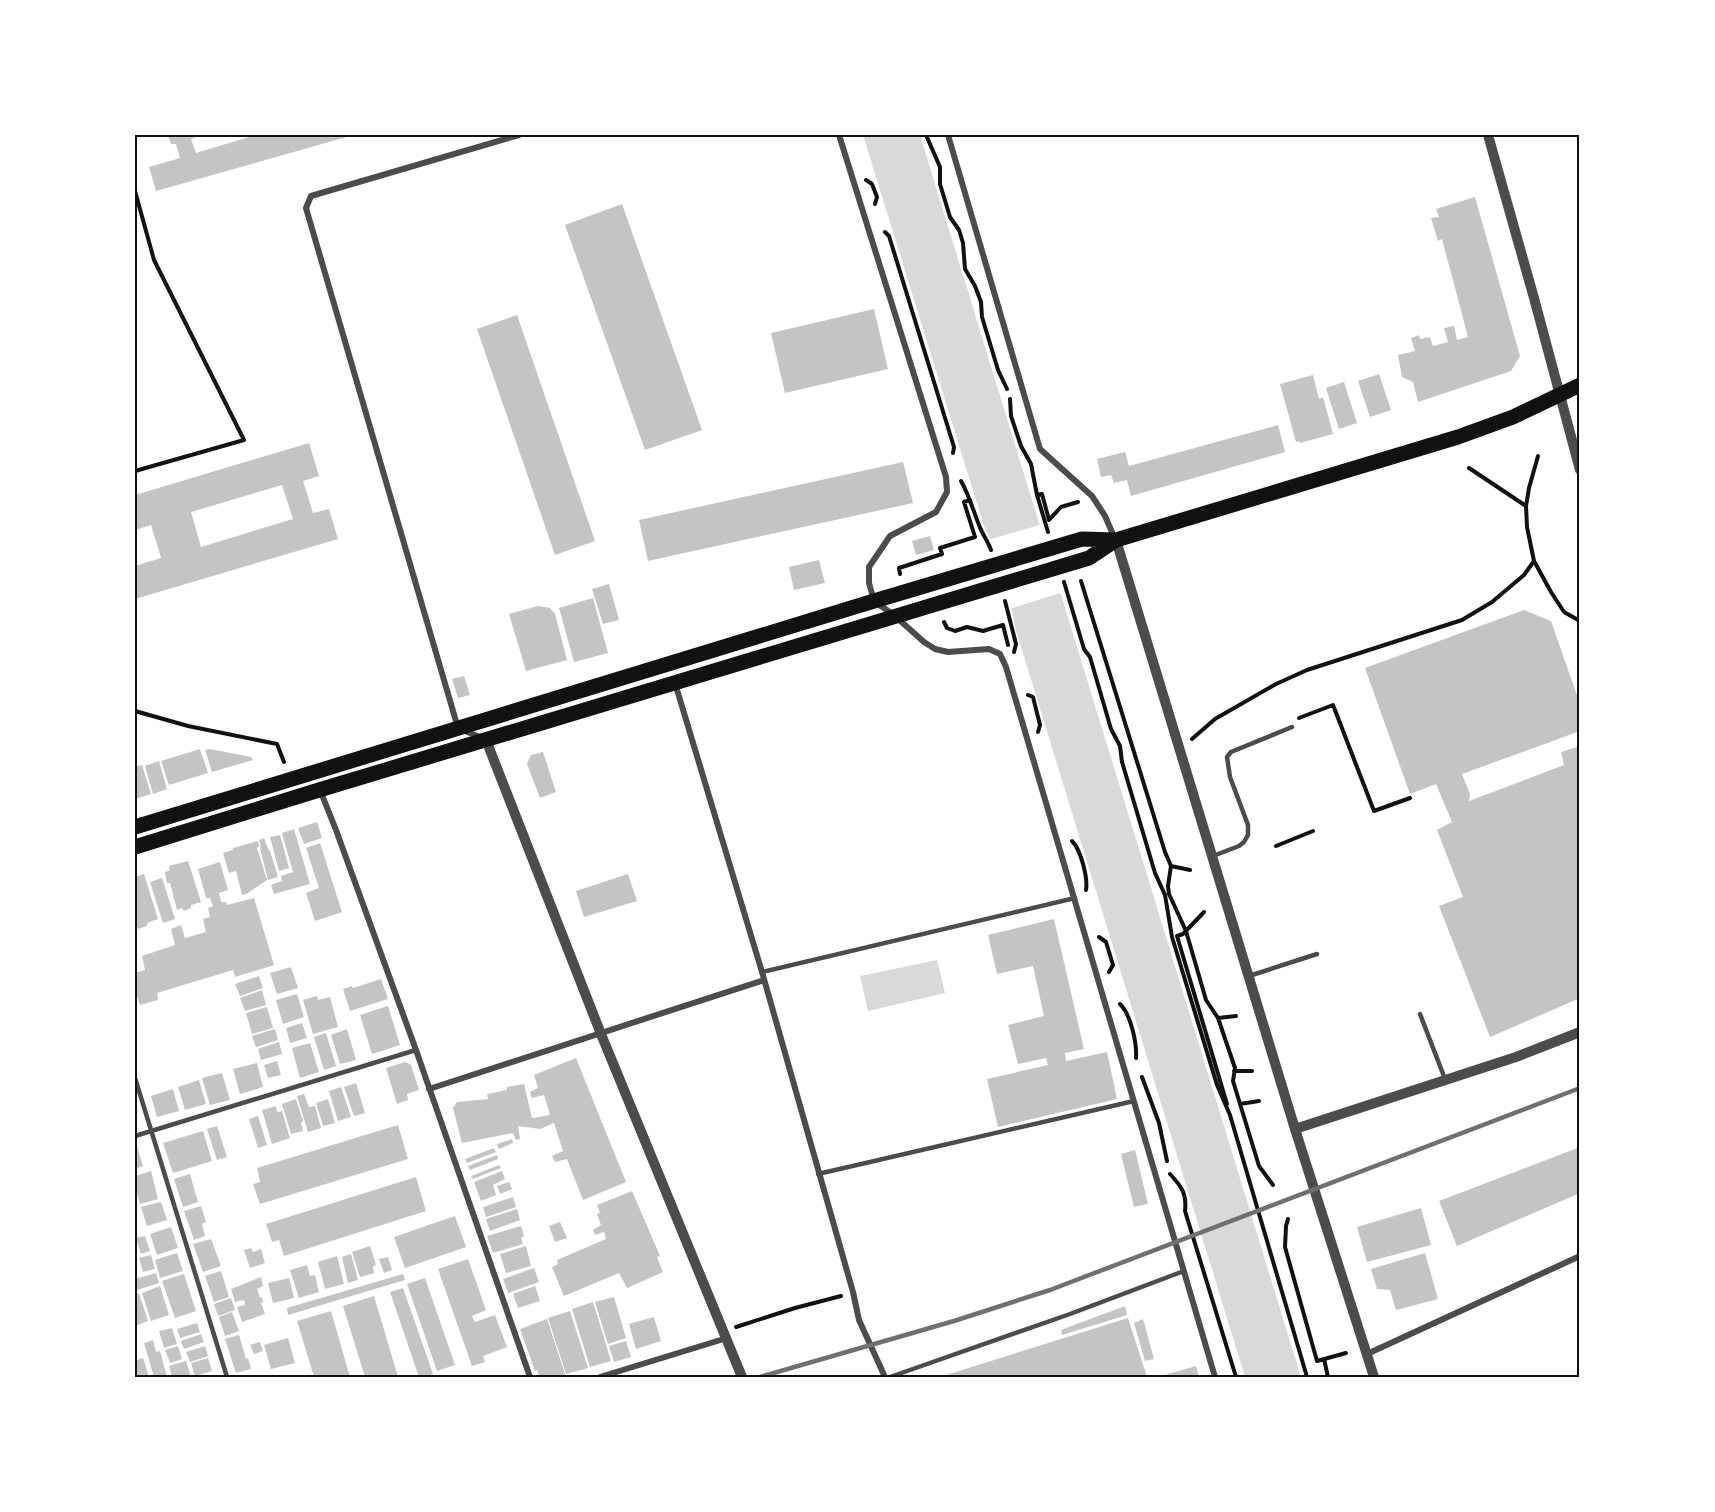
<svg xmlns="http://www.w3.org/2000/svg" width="1715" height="1512" font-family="'Open Sans',sans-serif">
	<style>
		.water { fill: #d9d9d9 }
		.pier { fill: #fff }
		.building { fill: #c4c4c4; fill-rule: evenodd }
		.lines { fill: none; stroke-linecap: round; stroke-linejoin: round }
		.path { stroke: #111; stroke-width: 4 }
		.service { stroke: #4c4c4c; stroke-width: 4.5 }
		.minor { stroke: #4c4c4c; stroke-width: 6 }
		.tertiary { stroke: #4c4c4c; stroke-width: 10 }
		.primary { stroke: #111; stroke-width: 15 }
		.rail { stroke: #707070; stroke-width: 4.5 }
		.neatline { fill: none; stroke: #111; stroke-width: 2 }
	</style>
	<rect width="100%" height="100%" fill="#fff"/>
	<path class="water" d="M863,135H920L1301,1377H1245L1015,627C1011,597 998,553 984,526Z
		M937,960L945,993L868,1011L860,976Z"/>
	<path class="pier" d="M1043,524L1064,592L1009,609L988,540Z"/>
	<path class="building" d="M168,135H202L191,139L196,153L256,135L350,136L156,191L149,167L180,158L176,144H171Z
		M1475,197L1520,356L1511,371L1418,402L1413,382L1402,377L1398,355L1415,351L1411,338L1419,335L1420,339L1430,337L1433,346L1448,342L1444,328L1454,326L1457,340L1468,337L1442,239L1438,241L1431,218L1439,217L1436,209Z
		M622,204L702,430L645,450L565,225Z
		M874,309L888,369L785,393L771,333Z
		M517,315L595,541L555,555L477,329Z
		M1379,374L1391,410L1370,417L1358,381Z
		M1313,375L1319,399L1323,397L1333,434L1300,443L1299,441L1296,442L1280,384Z
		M1344,382L1357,423L1339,429L1326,388Z
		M1278,425L1285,452L1131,496L1127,480L1114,483L1111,475L1101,477L1097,459L1125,452L1129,466Z
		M309,443L319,476L303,481L313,513L329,509L338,539L135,599V566L161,558L151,525L135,530V495ZM282,485L293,519L201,547L191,512Z
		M903,462L913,503L648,561L639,520Z
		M930,536L934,550L916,555L912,541Z
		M819,560L825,583L794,590L789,567Z
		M609,584L619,620L603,624L592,589Z
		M593,598L608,653L574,662L559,608Z
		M538,606L550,608L555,614L567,660L526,671L509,614Z
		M1524,610L1551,621L1580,704V731L1462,774L1470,794L1469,801L1564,765L1561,752L1577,747L1580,748V998L1490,1037L1439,906L1463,897L1437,830L1452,822L1436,784L1410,794L1365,668Z
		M464,676L470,695L458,698L452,679Z
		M200,749L208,773L169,785L161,761Z
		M210,749L251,757L253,760L212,772L205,750Z
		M543,752L556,792L540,798L527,764L531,755Z
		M159,761L167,789L153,794L145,766Z
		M142,765L151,794L135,799V767Z
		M317,822L322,838L304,844L298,828Z
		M294,829L310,884L274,894L271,885L282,881L281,876L293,872L282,833Z
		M280,835L289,868L279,871L270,837Z
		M264,838L269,851H270L278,877L268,880L260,848L261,847L259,840Z
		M258,841L259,846L257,848L267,880L248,893L242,895L236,871L229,873L223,853L233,850V848Z
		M320,843L342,912L315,921L306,893L319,888L306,848Z
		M188,861L201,902L191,905V908L184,911L182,908L177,910L170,883H167L165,872L170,870L169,866Z
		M220,862L228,890L219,893L221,902H226L227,905L254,898L274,965L235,977L233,970L157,993L158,1000L140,1005L135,990V973L145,970L142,956L175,945L171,929L181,925L185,938L206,932L203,919L210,917L208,908L213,906L210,898H206L198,869Z
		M144,874L158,919L147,923V926L138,929L135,920V877Z
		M628,874L637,901L584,917L576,891Z
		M162,878L175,919L163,923L150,882Z
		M1054,919L1084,1049L1065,1053L1066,1061L1107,1052L1117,1099L998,1127L987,1079L1048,1065L1046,1058L1018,1064L1008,1025L1044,1016L1033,966L997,974L988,935Z
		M291,967L298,988L277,994L270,973Z
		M259,976L263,988L240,996L235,984Z
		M381,979L388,999L350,1011L343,989L352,986L353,988Z
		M262,990L266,1005L245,1011L240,998Z
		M297,994L304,1017L283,1024L276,1000Z
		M317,996L318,1000L330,997L338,1027L313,1034L303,1000Z
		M388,1006L400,1045L372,1054L360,1015Z
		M267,1007L273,1028L252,1034L246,1013Z
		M302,1023L307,1038L290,1043L286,1028Z
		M275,1029L278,1040L256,1047L252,1036Z
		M347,1029L356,1060L340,1064L331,1035Z
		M326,1033L336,1066L324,1070L314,1037Z
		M279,1042L282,1054L261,1060L258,1049Z
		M310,1043L319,1072L300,1078L292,1048Z
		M576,1058L626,1182L583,1200L567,1159L555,1162L552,1156L563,1151L554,1123L540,1129L518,1126L520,1139L516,1140L513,1133L462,1143L453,1108L457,1102L488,1099L487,1094L507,1090V1087L524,1084L532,1118L550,1115L544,1095L532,1098L530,1092L538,1088L534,1075Z
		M277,1061L281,1075L268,1078L264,1065Z
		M405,1062L411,1065L419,1090L407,1094L408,1100L397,1104L386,1068Z
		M257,1063L263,1087L240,1094L233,1069Z
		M222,1073L230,1100L210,1105L202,1078Z
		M199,1080L206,1104L185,1110L178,1087Z
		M356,1083L365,1113L354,1116L344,1087Z
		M341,1087L351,1117L338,1121L329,1091Z
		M173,1089L179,1111L157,1117L151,1096Z
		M304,1094L309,1107L315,1106L321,1128L308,1132L297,1096Z
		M296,1099L303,1121L301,1123L303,1131L291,1134L282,1104Z
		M328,1099L335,1123L323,1126L316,1103Z
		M276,1106L277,1112L282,1111L290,1138L272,1144L262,1110Z
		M258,1116L267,1145L258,1148L249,1119Z
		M398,1125L408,1159L260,1204L253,1184L260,1182L257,1168Z
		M217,1126L227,1157L217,1160L207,1129Z
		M203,1131L212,1161L173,1173L163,1143Z
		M512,1139L513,1143L499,1149L497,1144Z
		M135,1146H137L143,1166L135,1169Z
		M1580,1147V1193L1457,1246L1439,1201Z
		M494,1148L496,1152L467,1163L465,1159Z
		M1135,1150L1148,1204L1134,1207L1121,1154Z
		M497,1155L498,1159L470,1170L468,1166Z
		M499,1165L501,1168L473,1179L471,1176Z
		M151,1171L158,1199L140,1204L135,1186V1176Z
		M502,1171L505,1179L493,1185L496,1195L481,1201L474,1182Z
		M190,1174L198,1202L183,1207L174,1179Z
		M416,1177L426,1211L284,1256L279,1240L272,1242L266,1224Z
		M509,1182L512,1189L500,1194L497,1186Z
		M632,1191L660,1256L657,1257L663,1272L627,1288L619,1273L564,1296L552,1267L558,1264L557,1260L606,1239L604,1232L595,1235L593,1230L601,1225L597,1214L600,1213L597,1205Z
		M513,1197L516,1207L486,1217L483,1207Z
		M161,1202L167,1220L147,1226L141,1207Z
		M201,1206L206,1222L202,1224L205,1236L194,1240L184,1211Z
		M1421,1208L1431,1245L1367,1262L1357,1227Z
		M517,1209L520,1220L490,1231L486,1219Z
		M455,1216L466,1247L405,1268L394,1237Z
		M560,1222L567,1238L555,1242L549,1226Z
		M521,1226L524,1236L521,1238L523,1244L493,1253L487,1236Z
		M171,1227L178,1248L157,1255L150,1234Z
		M145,1236L150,1251L141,1254L136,1238Z
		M211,1239L221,1266L203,1272L193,1244Z
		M370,1246L376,1265L373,1266L374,1273L360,1277L352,1252Z
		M526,1246L531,1266L506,1273L500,1254Z
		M251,1248L253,1252L261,1249L265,1263L250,1268L244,1250Z
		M177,1253L183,1271L160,1278L155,1260Z
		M1425,1253L1438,1299L1396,1310L1390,1290L1377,1289L1371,1269Z
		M351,1254L358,1280L348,1283L342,1257Z
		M151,1255L155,1269L143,1272L139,1258Z
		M337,1256L344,1284L325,1289L318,1262Z
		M388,1257L392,1270L384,1273L379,1259Z
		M468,1259L486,1310L472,1316L474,1321L475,1322L495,1315L507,1347L483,1356L485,1362L472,1366L438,1269Z
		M307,1265L310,1276L315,1275L319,1292L299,1298L290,1270Z
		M534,1268L539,1282L508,1293L503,1279Z
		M221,1271L229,1297L214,1302L205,1276Z
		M156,1273L159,1283L137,1290L135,1279Z
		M184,1274L196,1311L175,1318L162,1281Z
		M403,1274L405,1280L288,1315L287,1308Z
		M261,1277L263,1286L257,1289L260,1298L262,1297L263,1302L261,1303L265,1314L242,1322L237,1307L245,1305V1302L243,1300L235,1302L231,1289Z
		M289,1278L294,1298L273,1303L268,1283Z
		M425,1278L455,1365L437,1371L407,1284Z
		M160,1286L169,1315L151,1321L142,1293Z
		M535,1286L540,1301L518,1308L513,1294Z
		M403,1288L433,1374L426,1377H419L390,1292Z
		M139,1293L148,1321L135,1326V1294Z
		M374,1296L398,1377H365L343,1306Z
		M614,1297L626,1338L608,1344L595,1302Z
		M231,1298L235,1310L218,1316L214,1304Z
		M593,1302L611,1361L590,1367L572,1309Z
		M1125,1306L1127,1315L1062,1335L1061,1330Z
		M331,1311L350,1377H314L297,1321Z
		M570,1311L588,1368L566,1374L548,1318Z
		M232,1312L239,1331L225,1336L219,1317Z
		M654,1317L661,1341L636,1349L629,1324Z
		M1128,1318L1147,1377H943V1376Z
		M547,1319L566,1377H539L537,1370L535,1371L520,1329Z
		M1143,1319L1154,1359L1145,1361L1134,1323Z
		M197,1323L200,1332L180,1338L177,1329Z
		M172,1328L177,1344L164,1348L159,1331Z
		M201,1334L204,1342L184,1349L181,1341Z
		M239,1335L246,1359L248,1358L251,1369L236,1373L225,1339Z
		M288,1338L295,1363L271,1369L264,1345Z
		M153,1340L156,1352L160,1351L167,1377H154L144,1343Z
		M626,1341L631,1357L614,1362L609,1346Z
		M260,1342L263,1351L254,1354L250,1345Z
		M178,1346L182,1359L170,1363L165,1350Z
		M205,1346L208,1356L190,1362L186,1352Z
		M143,1358L149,1377H135V1361Z
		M208,1358L212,1371L195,1376L191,1363Z
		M186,1361L191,1377H172L169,1366Z
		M1196,1366L1199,1377H1162L1161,1376Z"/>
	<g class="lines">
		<path class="path" d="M926,135L940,167V184L950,217L959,230L963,243L965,269L975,286L981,302L982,317L998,370L1007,389
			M866,180L872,184L877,197L875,204
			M135,191L154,260L244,440L135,471
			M885,232L889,236L954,447L953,453
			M1010,399L1011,416L1021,446L1031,464L1037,495L1048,532
			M1538,456L1529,488L1526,506L1527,527L1534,561L1551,592L1564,612L1580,621
			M1469,468L1526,506
			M961,481C969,495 973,510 979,525C982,534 988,541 991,550
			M1037,495L1042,494L1049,520L1061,507L1078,502
			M900,574L899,568L942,554L940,548L975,537L964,502L970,500
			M1081,581L1165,852L1171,866L1168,886L1169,894L1186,931L1206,1000L1218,1018L1235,1068L1233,1081L1259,1166L1273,1185
			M1064,582L1084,649L1090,657L1111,729L1120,746L1122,762L1155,873L1165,895L1172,937L1217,1085L1230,1115L1307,1377
			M1005,601L1016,644L1014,652
			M944,622L947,628L955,631L967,627L983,631L1003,625L1008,645
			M1028,695L1033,697L1040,725L1038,732
			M1579,702H1580
			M135,711L188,726L277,744L284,762
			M1299,718L1333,705L1374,811L1410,798
			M1192,739L1215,719L1276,684L1307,670L1462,620L1492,602L1524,575L1534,561
			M1072,841C1081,850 1088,878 1086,890
			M1276,846L1313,831
			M1171,866L1190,870
			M1204,912L1183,934L1177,936L1227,1104
			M1099,937L1106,942L1113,965L1109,972
			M1120,1004C1131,1015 1137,1043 1136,1058
			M1218,1018L1236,1016
			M1234,1071H1252
			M1142,1077L1159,1123L1167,1161
			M1240,1104L1259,1101
			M1170,1174C1182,1187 1187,1194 1185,1211L1236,1377
			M1288,1219L1286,1226L1285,1247L1317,1361L1346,1353
			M736,1327L795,1308L841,1296
			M1324,1359L1328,1377"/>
		<path class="service" d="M1213,856L1239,846L1244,842L1248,835V825L1230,777L1227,757L1231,752L1292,727
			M762,972L1075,898
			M1249,976L1317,954
			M1420,1014L1445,1079
			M135,1078L227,1377
			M135,1136L416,1050
			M818,1174L1134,1101
			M890,1377L1070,1314L1184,1271"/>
		<path class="minor" d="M839,135L946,477L947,492L936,512L890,536L869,567V583L874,601L895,616L924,642L935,649L948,652L989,649L1000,654L1006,667L1215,1377
			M948,135L1040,449L1092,496L1105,516L1115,539
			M675,683L762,972L853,1292L859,1320L885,1377
			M482,738L458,728L306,208L311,196L519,135
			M320,790L336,830L416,1050L530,1377
			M429,1089L764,980
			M1367,1354L1580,1256
			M600,1377L727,1338"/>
		<path class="tertiary" d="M1488,135L1534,298L1580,470
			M1116,540L1295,1129L1374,1377
			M486,740L601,1034L742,1377
			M1295,1129L1516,1057L1580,1032"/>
		<path class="primary" d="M135,827L874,601L1082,539L1116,540
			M135,847L319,790L1089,558L1116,540L1458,437L1513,417L1580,385"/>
		<path class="rail" d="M760,1377L954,1321L1050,1290L1580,1088"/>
	</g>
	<rect width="1715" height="1512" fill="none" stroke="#ffffff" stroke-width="273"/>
	<rect x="136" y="136" width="1442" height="1240" class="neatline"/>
</svg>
